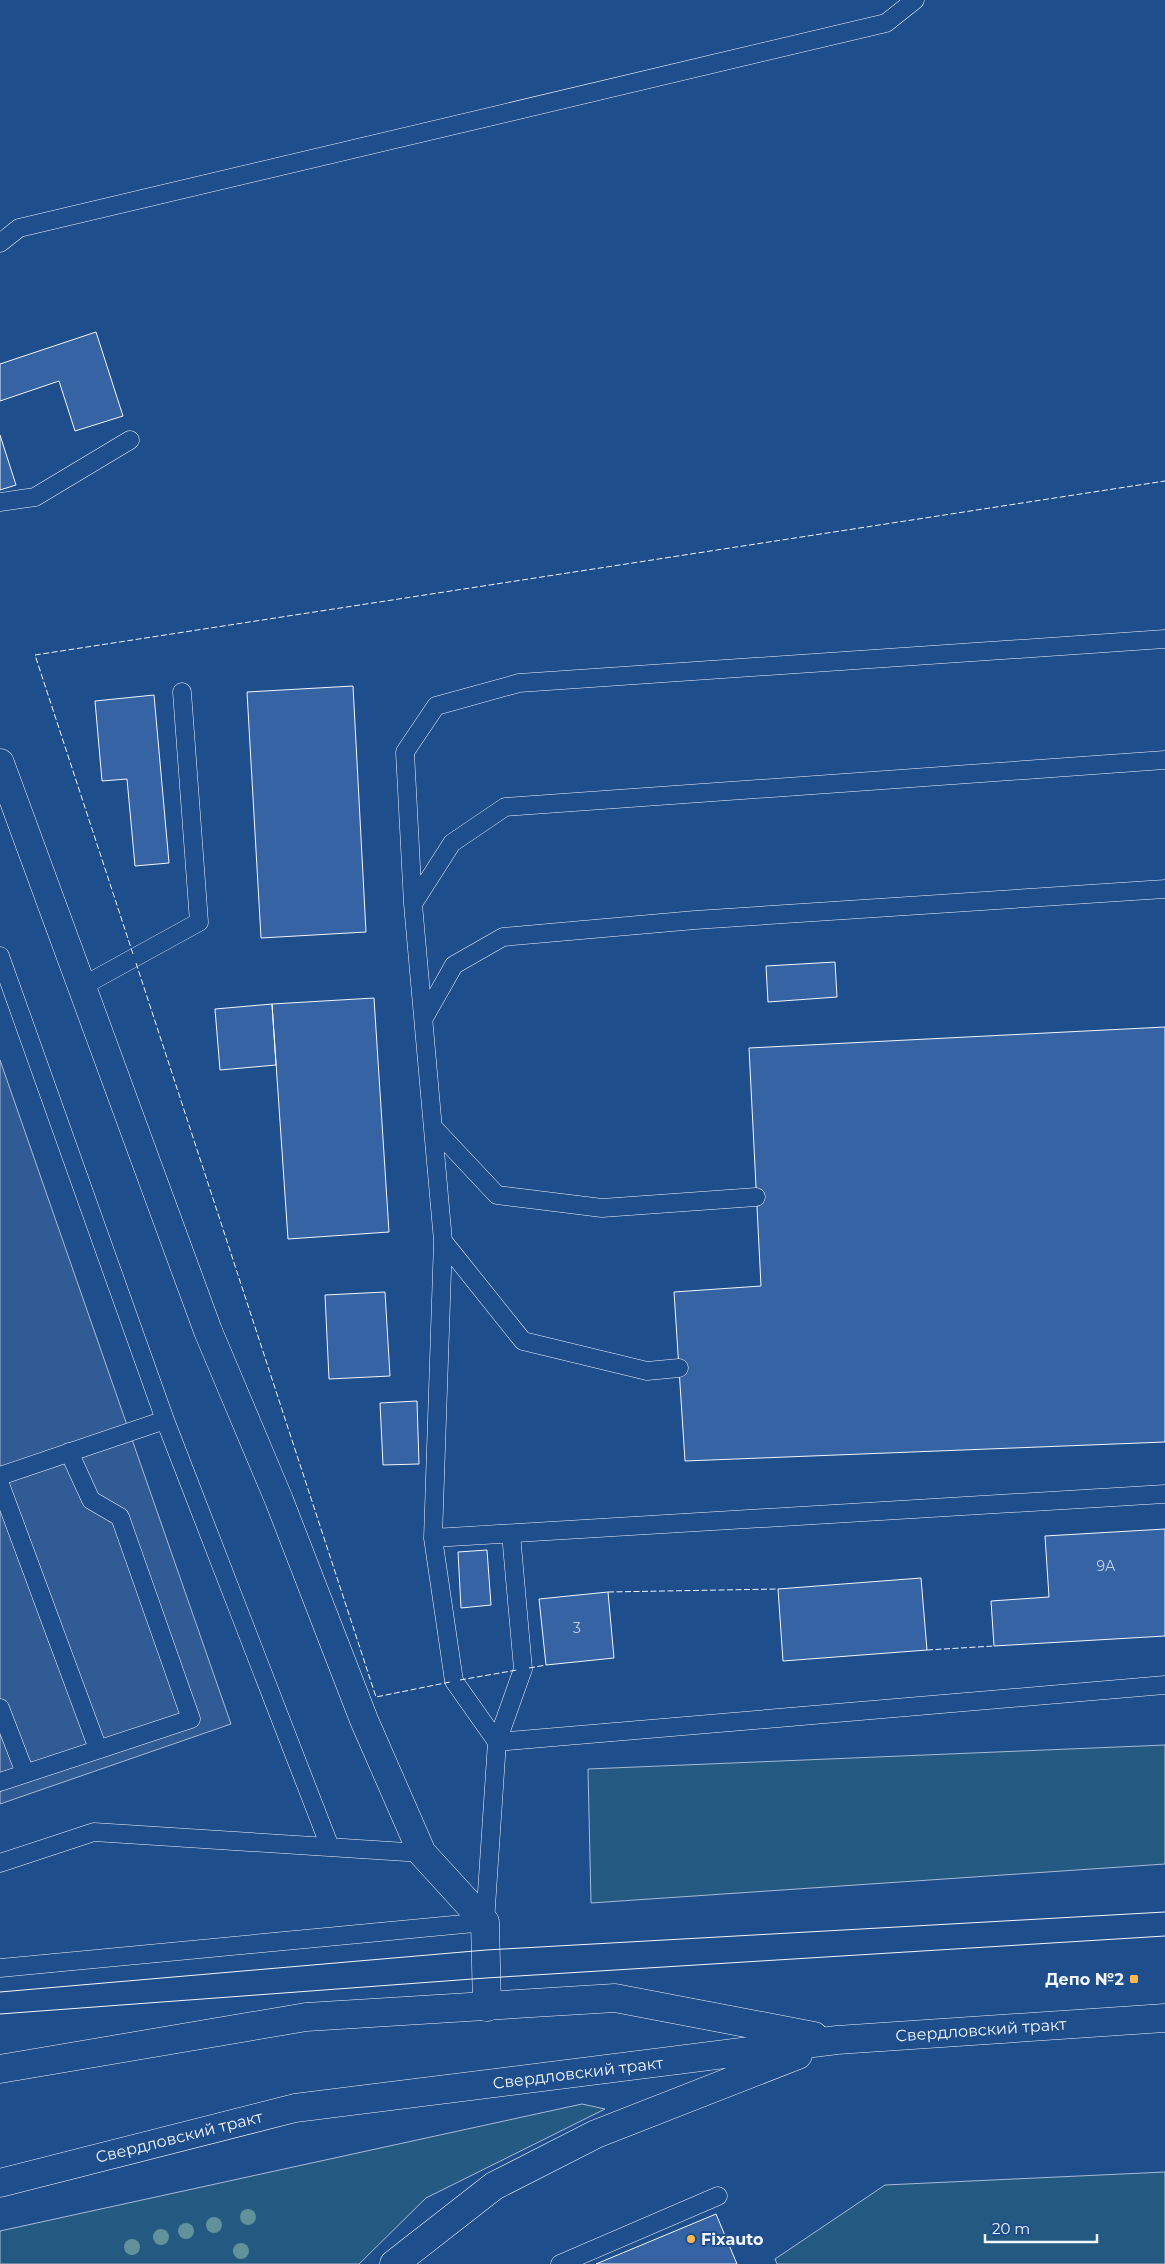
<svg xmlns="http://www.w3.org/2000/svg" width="1165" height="2264" font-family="Montserrat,sans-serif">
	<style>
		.green { fill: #245a82; stroke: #a8bbd7 }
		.parking { fill: #305b95; stroke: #a8bbd7 }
		.building { fill: #3563a3; stroke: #f2f6ff }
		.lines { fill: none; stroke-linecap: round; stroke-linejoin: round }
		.lane-casing { stroke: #f2f6ff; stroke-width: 19 }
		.street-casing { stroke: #f2f6ff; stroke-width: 29 }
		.primary-casing { stroke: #f2f6ff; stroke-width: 29 }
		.lane { stroke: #1f4e8c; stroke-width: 18 }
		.street { stroke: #1f4e8c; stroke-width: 28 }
		.primary { stroke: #1f4e8c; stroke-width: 28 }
		.tram { stroke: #f2f6ff; stroke-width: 1 }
		.fence { stroke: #f2f6ff; stroke-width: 1; stroke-dasharray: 6 2.5; stroke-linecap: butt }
		.tree { fill: #61919a }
		.poi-dot { fill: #ffb74d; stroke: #1f4e8c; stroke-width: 2 }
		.labels { text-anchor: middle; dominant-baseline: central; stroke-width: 4; stroke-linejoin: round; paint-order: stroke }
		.number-label { font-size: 14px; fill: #c3d1e8 }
		.poi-label { font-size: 16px; font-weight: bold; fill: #f2f6ff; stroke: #1f4e8c; text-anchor: end }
		.street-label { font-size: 16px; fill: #f2f6ff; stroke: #1f4e8c }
	</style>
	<rect width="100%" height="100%" fill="#1f4e8c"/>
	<path class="green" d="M1165,1745V1864L591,1903L588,1769Z
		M582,2104L605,2109L426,2198L359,2264H0V2231Z
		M1165,2172V2264H777L775,2259L885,2185Z"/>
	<path class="parking" d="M0,1060L231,1724L0,1804Z"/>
	<path class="building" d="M96,332L123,416L75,431L59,381L0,401V364Z
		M0,435L16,485L0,490Z
		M353,686L366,932L261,938L247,692Z
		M154,695L169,863L135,866L127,779L102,781L95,701Z
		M835,962L837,997L768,1002L766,966Z
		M374,998L389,1232L288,1239L272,1004Z
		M272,1004L276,1065L220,1070L215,1009Z
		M1165,1027V1442L685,1461L674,1292L761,1286L749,1048Z
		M385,1292L390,1376L329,1379L325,1295Z
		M417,1401L419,1464L383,1465L380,1403Z
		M1165,1529V1636L994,1646L991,1601L1049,1597L1045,1536Z
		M487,1550L491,1605L461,1608L458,1552Z
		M921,1578L927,1650L783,1661L778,1589Z
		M608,1592L614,1658L546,1665L539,1599Z
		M716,2214L737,2264H596Z"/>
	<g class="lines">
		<defs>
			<path id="lane" d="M0,243L19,228L886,23L915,0
				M0,502L35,497L130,440
				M413,904L405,752L436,706L519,683L1165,639
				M0,956L165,1420
				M81,987L199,922L182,692
				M424,1018L454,965L503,937L695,920L1165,889
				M433,1127L497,1195L602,1208L756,1197
				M443,1241L523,1341L647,1371L679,1368
				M0,1476L165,1420L330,1847
				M0,1484L98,1749
				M433,1538L1165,1494
				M0,1708L25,1773
				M497,1742L454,1681L433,1538L443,1241L413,904L452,843L505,807L1165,760
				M497,1742L1165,1685
				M0,1782L191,1719L120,1517L91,1500L69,1452
				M0,1863L94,1832L422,1853
				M0,1968L485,1922L497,1742L523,1669L511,1534
				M560,2264L718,2196"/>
			<path id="street" d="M0,763L208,1331L279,1500L364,1720L422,1853L485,1922L487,2007"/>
			<path id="primary" d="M0,2069L306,2017L615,1998L814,2036
				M0,2183L295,2108L837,2040L1165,2018
				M394,2264L494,2186L596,2134L798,2055"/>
		</defs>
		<use href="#lane" class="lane-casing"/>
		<use href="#street" class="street-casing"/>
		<use href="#primary" class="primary-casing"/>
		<use href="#lane" class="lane"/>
		<use href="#street" class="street"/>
		<use href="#primary" class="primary"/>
		<path class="tram" d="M0,1992L486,1950L1165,1912
			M0,2014L486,1978L1165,1936"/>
		<path class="fence" d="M133,954L35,655L1165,481
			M136,963L376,1697L450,1682
			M608,1592L778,1589
			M927,1650L994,1646
			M529,1668L546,1665
			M460,1680L517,1670"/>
	</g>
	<g class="tree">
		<circle cx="248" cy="2217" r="8"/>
		<circle cx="214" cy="2225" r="8"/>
		<circle cx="186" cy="2231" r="8"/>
		<circle cx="161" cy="2237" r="8"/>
		<circle cx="132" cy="2247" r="8"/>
		<circle cx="241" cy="2251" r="8"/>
	</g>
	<g class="poi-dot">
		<rect x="1129" y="1974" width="10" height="10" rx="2.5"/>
		<circle cx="691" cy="2239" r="5"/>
	</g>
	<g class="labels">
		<g class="number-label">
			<text x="1106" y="1566">9А</text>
			<text x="577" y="1628">3</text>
		</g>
		<g class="poi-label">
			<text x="1124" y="1979">Депо №2</text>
			<text x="701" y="2239" text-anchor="start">Fixauto</text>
		</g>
		<g class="street-label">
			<text transform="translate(981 2030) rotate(-4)">Свердловский тракт</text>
			<text transform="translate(578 2073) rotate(-7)">Свердловский тракт</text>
			<text transform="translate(179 2137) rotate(-14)">Свердловский тракт</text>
		</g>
	</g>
	<path d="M985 2234v8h112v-8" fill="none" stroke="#f2f6ff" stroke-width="2.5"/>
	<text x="992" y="2234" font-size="15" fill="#f2f6ff" stroke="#1f4e8c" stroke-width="4" paint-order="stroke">20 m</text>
</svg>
